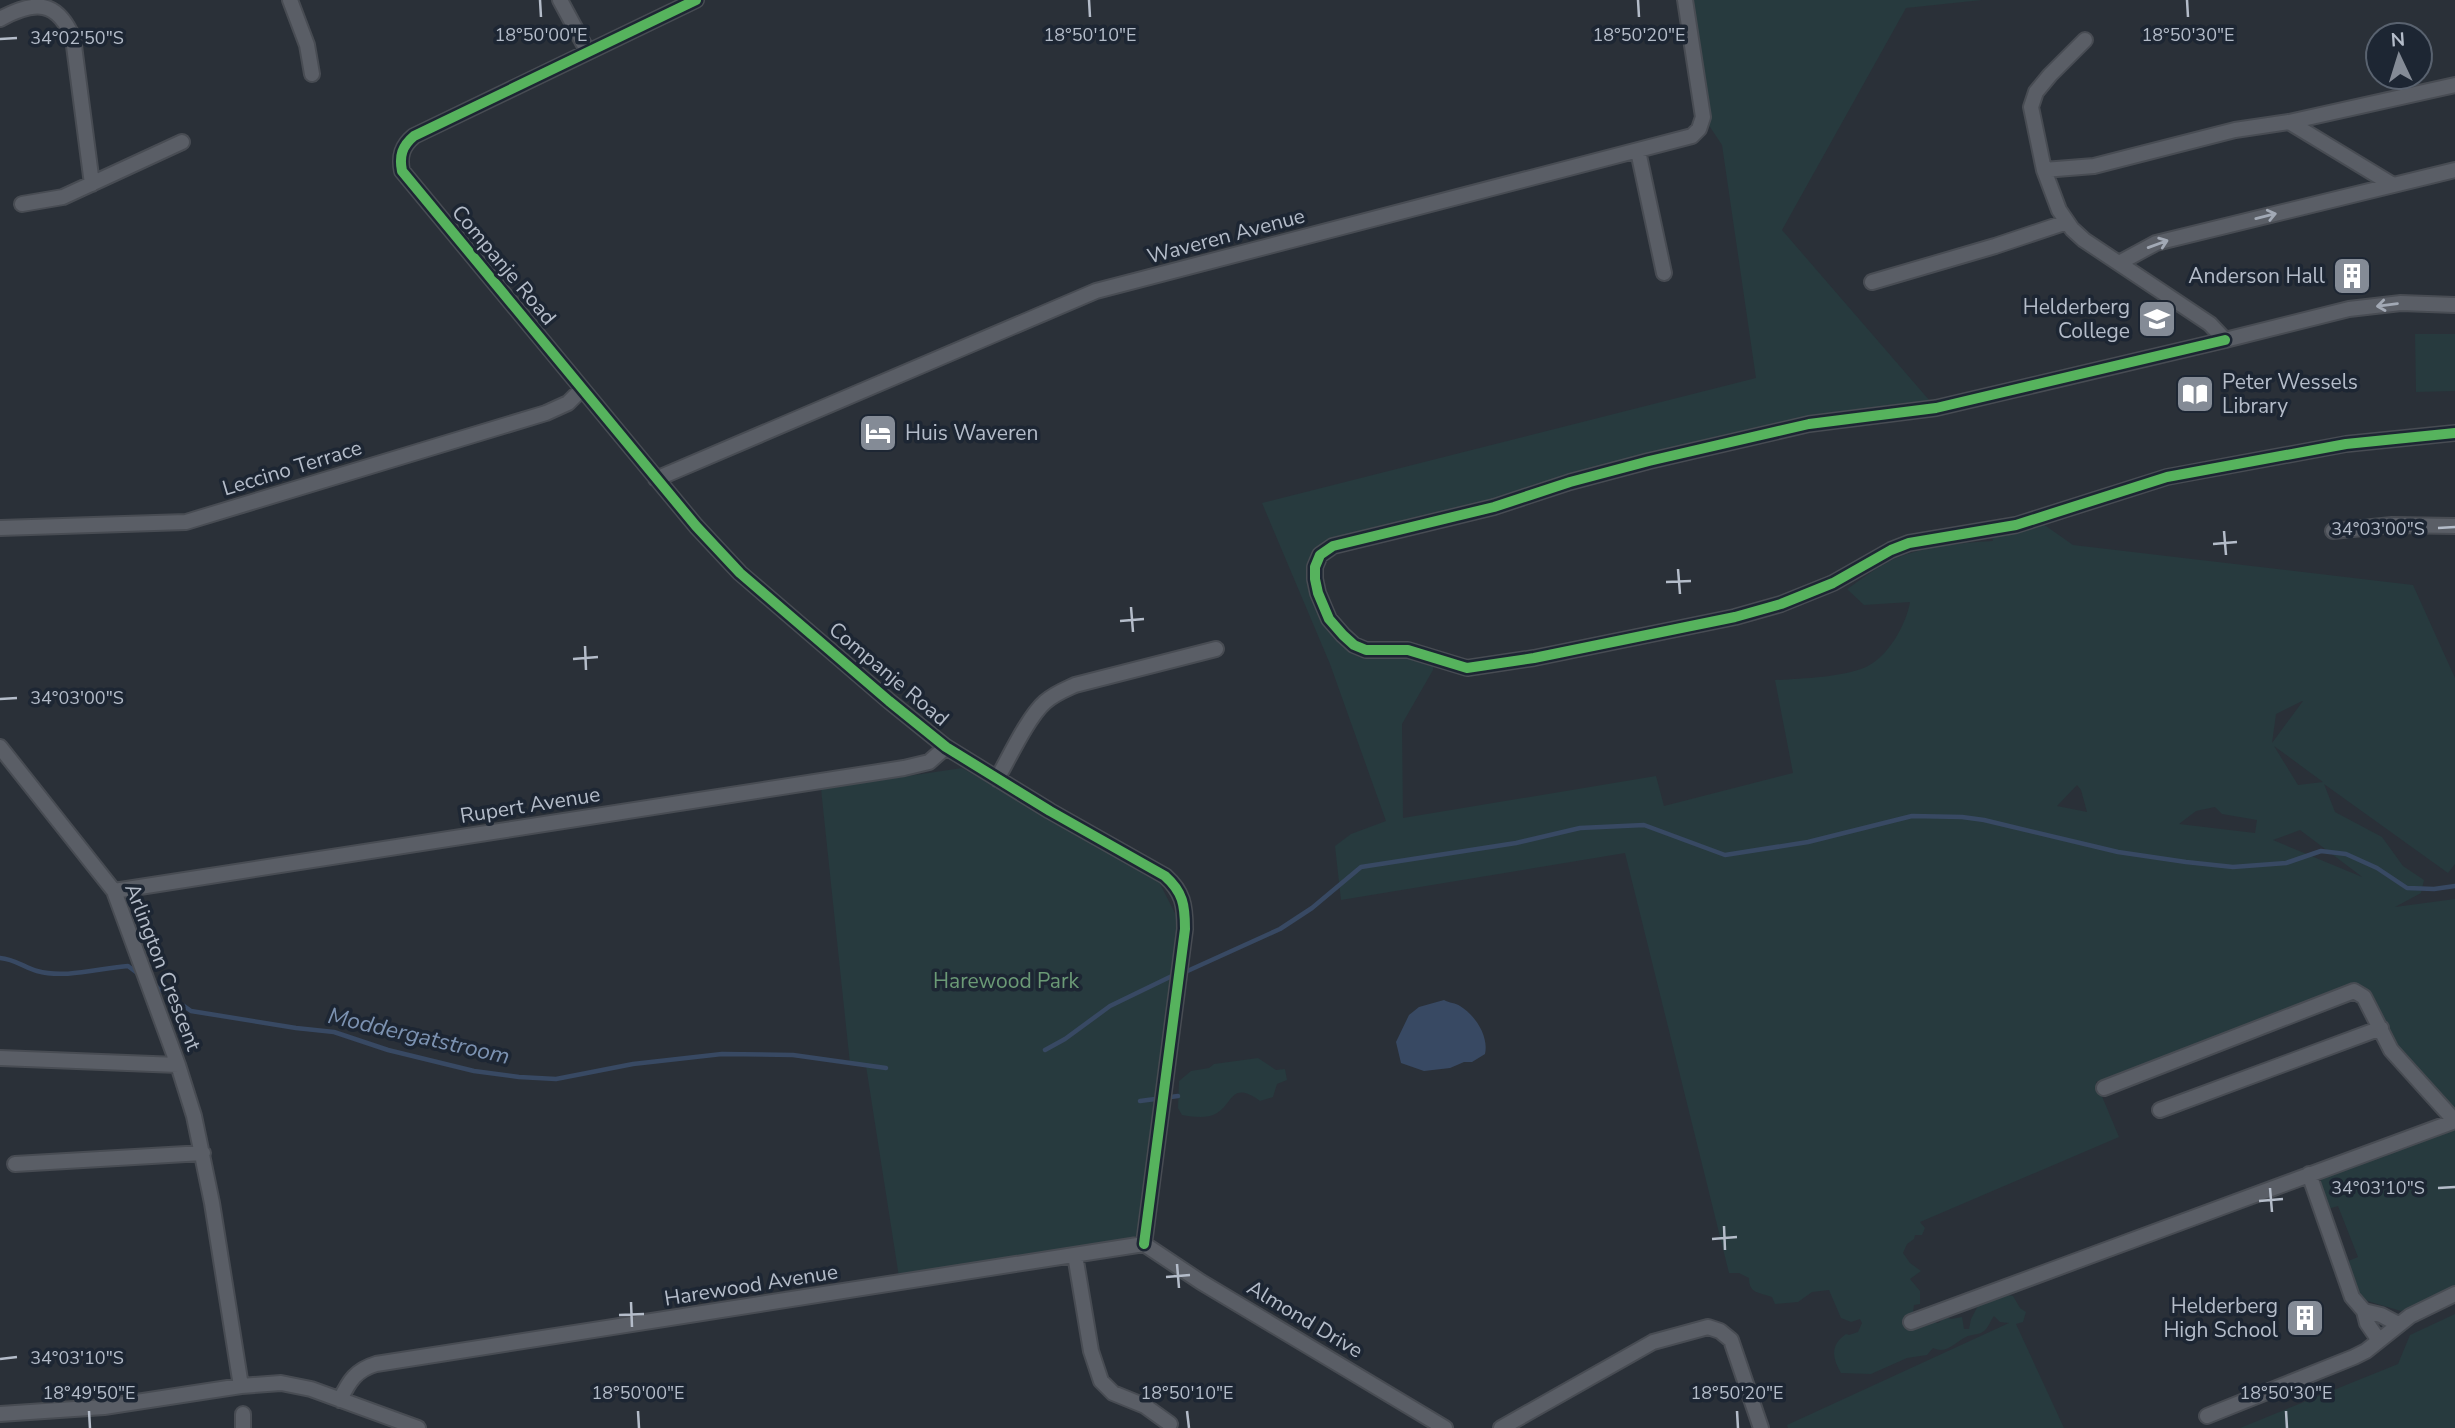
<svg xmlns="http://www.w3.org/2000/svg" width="2455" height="1428" font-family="'Nunito Sans',sans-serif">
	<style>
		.green { fill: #273a3e; fill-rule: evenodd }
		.water { fill: #384963 }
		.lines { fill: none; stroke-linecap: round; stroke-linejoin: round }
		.stream { stroke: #384963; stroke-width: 4.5 }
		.minor-casing { stroke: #484c53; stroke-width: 18 }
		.minor { stroke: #5a5e66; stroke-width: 14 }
		.cycleway-casing { stroke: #1d2633; stroke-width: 15 }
		.cycleway { stroke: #56b35d; stroke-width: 10 }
		.oneway { stroke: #a2a9b5 }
		.ticks { fill: none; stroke: #b4bcc9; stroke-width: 2.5 }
		.labels { text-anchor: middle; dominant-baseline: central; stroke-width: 7; stroke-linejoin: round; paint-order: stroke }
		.street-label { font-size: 21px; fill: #b4bcc9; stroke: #1d2633 }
		.poi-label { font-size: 21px; fill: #b4bcc9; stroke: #1d2633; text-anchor: end }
		.park-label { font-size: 21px; fill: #6b9a76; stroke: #1d2633 }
		.water-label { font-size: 23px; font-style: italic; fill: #7c92b1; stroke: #1d2633 }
		.ticks-label { font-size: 18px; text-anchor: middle; fill: #b4bcc9; stroke: #1d2633; stroke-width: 7; stroke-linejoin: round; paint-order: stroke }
	</style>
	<rect width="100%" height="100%" fill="#2a3038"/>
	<path class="green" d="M1692,0H1982L1906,8L1782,230L1936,408L1809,424L1324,551L1318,593L1354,645L1434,659L1433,670L1402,724L1403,818L1656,776L1664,806L1793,773L1775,680C1800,679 1843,677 1866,667C1888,657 1906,625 1910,602L1864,605L1847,589C1862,579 1878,566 1894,559C1925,546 1960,543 1993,541L1990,530L2036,519L2073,545L2413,585L2455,678V864L2448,873L2324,784L2335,812L2382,837L2403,866L2424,880L2421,893L2395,907L2455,899V1113L2395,1048L2364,993H2329L2096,1082L2119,1137L1920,1222L1925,1228L1922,1235H1915L1914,1239L1907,1244L1903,1253L1910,1263L1921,1271L1910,1279L1920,1291V1304L1914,1305L1913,1312L1918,1311L1925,1320L1938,1323L1946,1317L1951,1319L1962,1317L1964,1329H1969L1971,1319L1980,1302L2003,1294L2013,1296L2020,1308L2026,1312L2023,1322L2016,1324L2064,1428H1788L1787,1425L2009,1323L2000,1322L1994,1316C1990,1321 1989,1327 1984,1331C1979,1335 1974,1334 1968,1336C1955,1341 1948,1355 1933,1348L1927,1355L1907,1358L1871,1374L1841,1373C1832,1358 1830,1345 1846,1334L1849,1335L1858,1332L1862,1323L1860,1319L1851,1322L1841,1318L1829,1290L1812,1292L1798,1302L1775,1304L1772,1297C1759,1292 1749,1294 1749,1278L1739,1273H1729L1625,853L1341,900L1335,846L1351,834L1386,821L1330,664L1262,503L1756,378L1722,145L1708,124L1710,117ZM2302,701H2303L2272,743L2276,714ZM2274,746L2323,782L2298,785ZM2077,785L2081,790L2087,812L2057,806ZM2215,807L2222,814L2257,820L2255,833L2179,824L2196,811ZM2300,830L2361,876L2362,877L2273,840Z
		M2415,334H2455V391L2416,392Z
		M962,768L1158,880L1178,919L1137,1235L1130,1241L899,1277L866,1066L850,1064L821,789Z
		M1258,1058L1276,1070L1285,1069L1287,1080L1277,1084L1273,1097L1260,1101C1231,1080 1233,1104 1217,1113C1207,1119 1194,1117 1182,1115L1178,1108L1179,1081L1191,1071L1209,1068L1214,1064Z
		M2455,1126V1288L2401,1311L2364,1300L2360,1297L2348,1261L2358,1257L2338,1206L2328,1209L2320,1182L2329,1170Z
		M2455,1314V1428H2240L2398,1364L2410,1335Z"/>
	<path class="water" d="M1444,1000C1449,1003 1456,1003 1460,1006C1475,1015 1489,1036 1485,1054L1472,1062H1464L1450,1068L1424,1071L1401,1063L1396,1042L1409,1015L1419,1007Z"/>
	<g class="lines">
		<path class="stream" d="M0,958C14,959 24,967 37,971C65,979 100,968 128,966L140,975
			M1183,973L1280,929L1312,908L1361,867L1516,843L1580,828L1644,825L1725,855L1808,842L1912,816L1962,817L1984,820L2118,852L2186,862L2233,867L2286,863L2321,851L2346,854L2377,868L2407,888L2434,889L2455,886
			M153,984L191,1011L296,1028L334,1032L388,1050L474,1071L519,1077L556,1079L633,1064L722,1054L793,1055L886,1068
			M1045,1050L1065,1039L1110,1006L1174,975
			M1140,1101L1178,1096"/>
		<defs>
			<path id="minor" d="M290,0L307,45L312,74
				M560,0L588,52
				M696,0L414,136C402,146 399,156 402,171L696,526L740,573L889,701L946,747L1050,811L1165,876C1183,892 1185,905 1185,929L1144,1244
				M0,19C35,0 57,0 73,38L92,184
				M2085,40L2050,75L2036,92L2031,107L2044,170L2059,210L2072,229L2084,240L2210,324L2225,340L2349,309L2401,303L2455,305
				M2289,122L2393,185
				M1638,151L1664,273
				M2044,170L2094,166L2235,130L2289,122L2455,85
				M22,204L63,197L182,142
				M2119,263L2156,243L2455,170
				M1872,282L1995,246L2067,222
				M2225,340L1936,408L1809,424L1649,461L1570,482L1494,507L1333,546L1320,555L1315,567V579L1318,593L1329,619L1343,635L1354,645L1366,650H1408L1467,668L1534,658L1735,617L1781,604L1833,583L1891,550L1909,543L2016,525L2167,477L2346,444L2455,433
				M656,479L1096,291L1692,136L1699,129L1703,117L1685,0
				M0,528L186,522L546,413L568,403L582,389
				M2333,531L2392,525L2455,526
				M0,747L114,891L178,1065L194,1116L212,1203L241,1386
				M997,779C1009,758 1028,717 1045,702C1054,694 1064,690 1075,685L1216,649
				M114,891L904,768L929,762L946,747
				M0,1058L178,1065
				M2104,1088L2354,991L2364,997L2391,1050L2455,1121
				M2160,1110L2381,1028
				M15,1164L203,1153
				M2309,1174L2352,1297L2364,1311L2367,1323L2378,1339
				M1144,1244L1201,1282L1445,1428
				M1075,1255L1091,1351L1101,1381L1113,1393L1145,1406L1170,1424
				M2364,1311L2381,1315L2398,1324
				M1911,1322L2455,1121
				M340,1400C349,1381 356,1370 376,1364L1144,1244
				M0,1414L104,1407L241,1386L281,1383L311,1389L418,1428
				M2207,1416L2354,1357L2366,1351L2410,1316L2455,1294
				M243,1428V1414
				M1501,1428L1653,1342L1708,1327L1720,1331L1731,1340L1761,1428"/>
		</defs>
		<use href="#minor" class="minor-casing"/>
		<use href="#minor" class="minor"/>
		<defs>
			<path id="cycleway" d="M696,0L414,136C402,146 399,156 402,171L696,526L740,573L889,701L946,747L1050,811L1165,876C1183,892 1185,905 1185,929L1144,1244
				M2225,340L1936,408L1809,424L1649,461L1570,482L1494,507L1333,546L1320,555L1315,567V579L1318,593L1329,619L1343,635L1354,645L1366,650H1408L1467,668L1534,658L1735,617L1781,604L1833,583L1891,550L1909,543L2016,525L2167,477L2346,444L2455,433"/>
		</defs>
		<use href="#cycleway" class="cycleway-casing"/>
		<use href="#cycleway" class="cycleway"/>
	</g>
	<defs><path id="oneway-shaft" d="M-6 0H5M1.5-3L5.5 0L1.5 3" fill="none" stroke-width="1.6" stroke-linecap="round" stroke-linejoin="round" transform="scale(1.75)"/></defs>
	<g class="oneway">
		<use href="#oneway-shaft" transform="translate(2266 216) rotate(-14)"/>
		<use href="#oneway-shaft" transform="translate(2158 244) rotate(-20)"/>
		<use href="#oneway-shaft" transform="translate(2387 305) rotate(173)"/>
	</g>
	<path class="ticks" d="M540,0L541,17M1089,0L1090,17M1638,0L1639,17M2187,0L2188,17M0,39L17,38M2438,528L2455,527M2224,531L2226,555M2213,544L2237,542M1678,569L1680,594M1666,582L1691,581M1131,607L1133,632M1120,621L1144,619M585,646L586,670M573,659L598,657M0,699L17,698M2270,1188L2272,1212M2438,1188L2455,1187M2259,1201L2283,1199M1724,1226L1725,1250M1712,1239L1737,1237M1177,1264L1179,1288M1166,1277L1190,1275M631,1302L632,1327M619,1315L644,1314M0,1359L17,1357M89,1411L90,1428M638,1411L639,1428M1187,1411L1189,1428M1737,1411L1738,1428M2286,1411L2287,1428"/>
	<defs>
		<symbol id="building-square" viewBox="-11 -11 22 22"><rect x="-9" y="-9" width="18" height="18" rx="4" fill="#848b96" stroke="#1d2633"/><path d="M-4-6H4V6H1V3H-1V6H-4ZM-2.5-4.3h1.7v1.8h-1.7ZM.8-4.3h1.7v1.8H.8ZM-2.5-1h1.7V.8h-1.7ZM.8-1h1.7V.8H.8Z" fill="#fff"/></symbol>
		<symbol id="university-square" viewBox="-11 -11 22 22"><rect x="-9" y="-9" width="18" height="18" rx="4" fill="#848b96" stroke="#1d2633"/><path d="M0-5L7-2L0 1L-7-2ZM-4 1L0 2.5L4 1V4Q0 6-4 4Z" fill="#fff"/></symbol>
		<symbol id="library-square" viewBox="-11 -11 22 22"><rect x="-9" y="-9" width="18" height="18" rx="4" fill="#848b96" stroke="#1d2633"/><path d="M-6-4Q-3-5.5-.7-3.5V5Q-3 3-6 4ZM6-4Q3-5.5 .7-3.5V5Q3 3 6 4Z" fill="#fff"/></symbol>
		<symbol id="hotel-square" viewBox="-11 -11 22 22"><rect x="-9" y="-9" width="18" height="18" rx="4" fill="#848b96" stroke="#1d2633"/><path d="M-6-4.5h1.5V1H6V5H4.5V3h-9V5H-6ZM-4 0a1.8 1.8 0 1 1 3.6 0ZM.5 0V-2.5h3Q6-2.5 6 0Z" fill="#fff"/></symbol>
	</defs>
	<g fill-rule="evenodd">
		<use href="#building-square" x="2330" y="254" width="44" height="44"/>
		<use href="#university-square" x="2135" y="297" width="44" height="44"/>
		<use href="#library-square" x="2173" y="372" width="44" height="44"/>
		<use href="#hotel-square" x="856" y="411" width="44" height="44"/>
		<use href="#building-square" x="2283" y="1296" width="44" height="44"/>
	</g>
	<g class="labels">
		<g class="street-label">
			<text transform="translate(1226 236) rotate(-15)">Waveren Avenue</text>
			<text transform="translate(504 265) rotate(50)">Companje Road</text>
			<text transform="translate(292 468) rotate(-17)">Leccino Terrace</text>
			<text transform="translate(889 674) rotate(40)">Companje Road</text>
			<text transform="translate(530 805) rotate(-9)">Rupert Avenue</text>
			<text transform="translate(163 967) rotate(69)">Arlington Crescent</text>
			<text transform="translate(751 1285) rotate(-9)">Harewood Avenue</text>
			<text transform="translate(1305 1319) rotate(31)">Almond Drive</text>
		</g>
		<g class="poi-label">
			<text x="2325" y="276">Anderson Hall</text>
			<text x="2130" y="307">Helderberg<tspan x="2130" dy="24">College</tspan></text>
			<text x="2222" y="382" text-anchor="start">Peter Wessels<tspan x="2222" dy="24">Library</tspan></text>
			<text x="905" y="433" text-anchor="start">Huis Waveren</text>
			<text x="2278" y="1306">Helderberg<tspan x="2278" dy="24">High School</tspan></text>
		</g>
		<g class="park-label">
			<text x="1006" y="981">Harewood Park</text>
		</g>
		<g class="water-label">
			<text transform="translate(419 1036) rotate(13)">Moddergatstroom</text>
		</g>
	</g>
	<g class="ticks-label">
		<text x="541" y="41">18°50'00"E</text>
		<text x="1090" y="41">18°50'10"E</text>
		<text x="1639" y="41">18°50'20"E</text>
		<text x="2188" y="41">18°50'30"E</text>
		<text x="77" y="44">34°02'50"S</text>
		<text x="2378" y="535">34°03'00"S</text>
		<text x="77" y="704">34°03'00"S</text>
		<text x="2378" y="1194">34°03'10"S</text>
		<text x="77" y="1364">34°03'10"S</text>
		<text x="89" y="1399">18°49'50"E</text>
		<text x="638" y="1399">18°50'00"E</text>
		<text x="1187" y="1399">18°50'10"E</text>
		<text x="1737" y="1399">18°50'20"E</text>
		<text x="2286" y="1399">18°50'30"E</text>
	</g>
	<g transform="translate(2399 56) rotate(356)"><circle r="33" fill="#1d2633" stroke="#59626f" stroke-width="2"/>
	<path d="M0-5L12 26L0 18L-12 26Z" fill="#848b96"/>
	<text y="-10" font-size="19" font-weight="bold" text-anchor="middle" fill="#b4bcc9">N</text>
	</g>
</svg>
